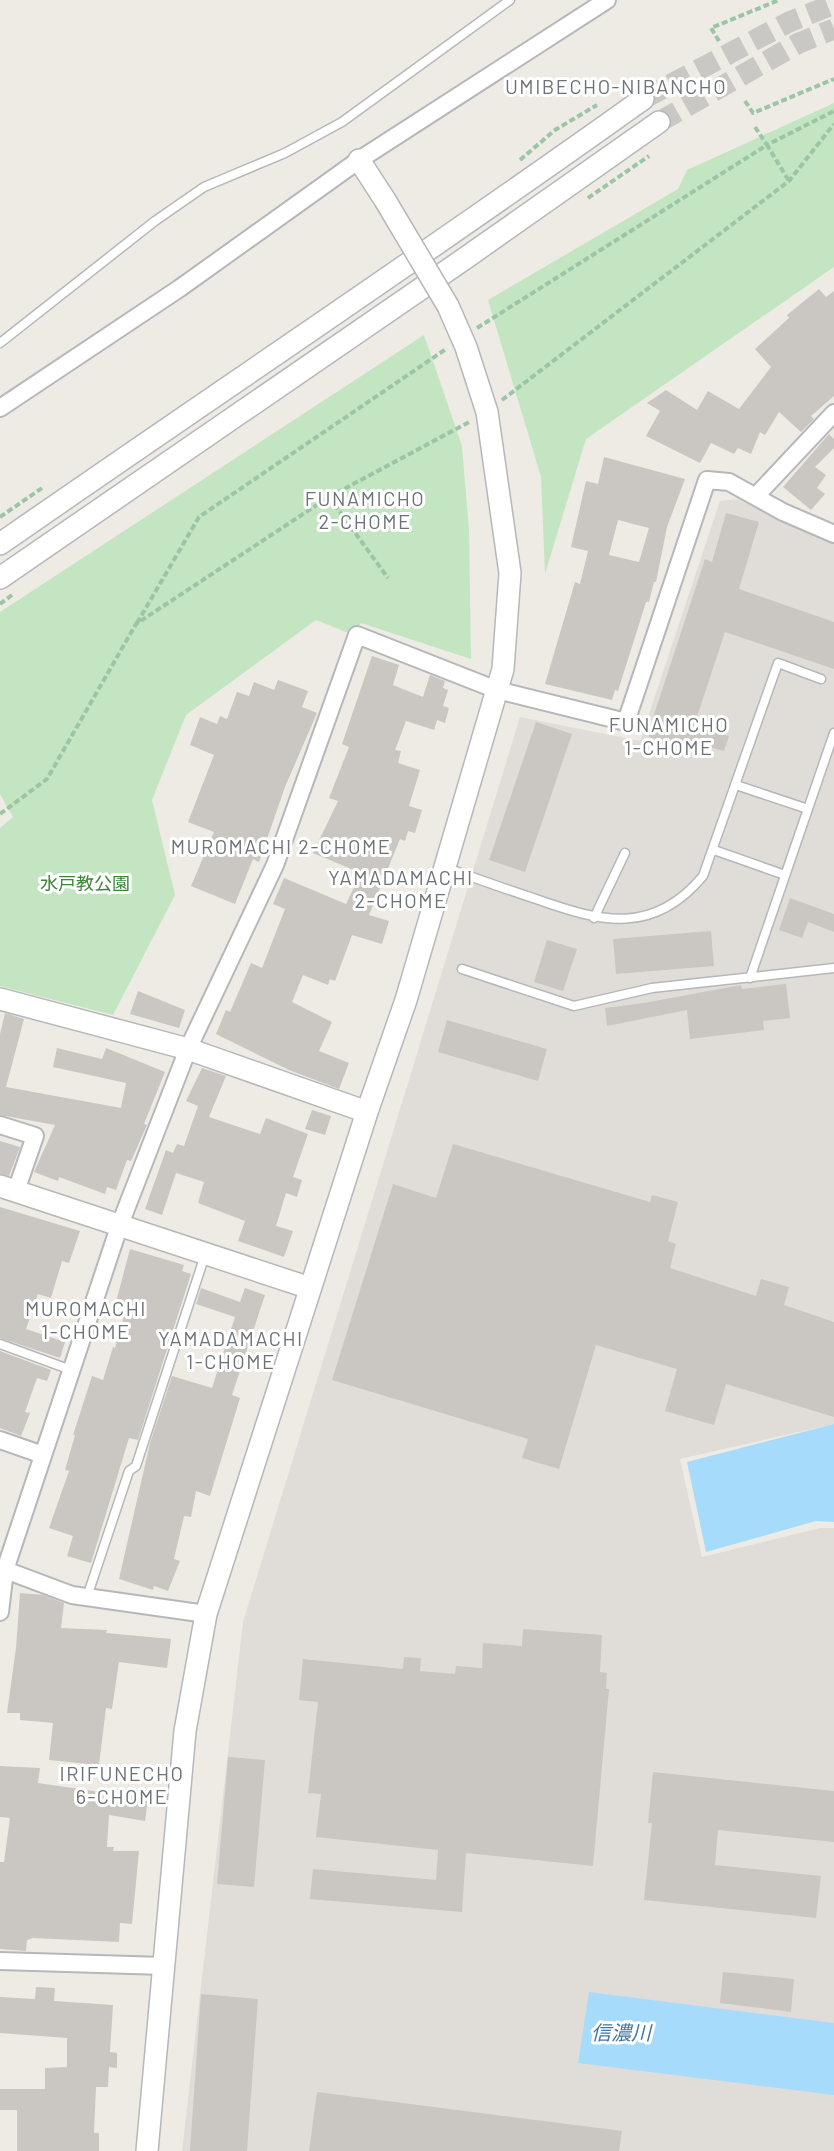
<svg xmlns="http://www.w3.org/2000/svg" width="834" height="2151" font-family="Barlow,'Noto Sans JP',sans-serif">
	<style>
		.industrial { fill: #e0ddd9 }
		.green { fill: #c4e5c2 }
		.water { fill: #a7dbfb }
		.building { fill: #cac6c2; fill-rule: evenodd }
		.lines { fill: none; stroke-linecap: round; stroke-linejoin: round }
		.tertiary-tunnel { stroke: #cac8c4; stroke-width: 21; stroke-dasharray: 21 10; stroke-linecap: butt }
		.service-casing { stroke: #b5b7bb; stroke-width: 11 }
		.minor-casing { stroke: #b5b7bb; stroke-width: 20 }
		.tertiary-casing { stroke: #b5b7bb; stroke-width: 24 }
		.path { stroke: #9bc5a5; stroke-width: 4; stroke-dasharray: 6 3; stroke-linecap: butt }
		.service { stroke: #fff; stroke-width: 8 }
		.minor { stroke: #fff; stroke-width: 16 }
		.tertiary { stroke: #fff; stroke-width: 21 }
		.tertiary-bridge-casing { stroke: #b5b7bb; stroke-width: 24; stroke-linecap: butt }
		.tertiary-bridge { stroke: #fff; stroke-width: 21 }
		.labels { text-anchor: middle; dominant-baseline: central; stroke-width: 6; stroke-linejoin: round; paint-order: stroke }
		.park-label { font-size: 18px; fill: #3a8639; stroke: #fff }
		.neighbourhood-label { font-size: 20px; letter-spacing: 1.5px; fill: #6d7276; stroke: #fff }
		.water-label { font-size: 20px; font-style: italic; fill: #4177a4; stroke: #fff }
	</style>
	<rect width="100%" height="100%" fill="#eeebe4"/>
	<path class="industrial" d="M737,499L834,543V1424L680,1459L702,1557L820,1528H834V2151H182L243,1622L520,717L640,741L720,501Z"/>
	<path class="green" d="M834,103V267L586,439L545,574L541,477L488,300L678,189L687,170Z
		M424,335L462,446L469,530L471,659L361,623L351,634L316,620L186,715L152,800L175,895L113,1015L0,986V828L13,817L0,794V612Z"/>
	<path class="water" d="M834,1424V1522L816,1521L706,1552L687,1462Z
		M589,1992L834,2023V2095L578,2063Z"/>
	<path class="building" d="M819,289L826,297L834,291V396L811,416L814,419L801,432L779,412L765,435L760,432L751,454L738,448L734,454L711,443L700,463L646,436L660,411L647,403L666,390L697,410L708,391L739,409L771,367L755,349L789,318L787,315Z
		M829,434L834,439V448L815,467L826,475L817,488L825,494L811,510L783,487Z
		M604,457L685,479L667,527L656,582H654L649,602H646L618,691L615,690L612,700L545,684L575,582L580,584L588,551L571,547L586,481L598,484ZM618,520L649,528L639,562L609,555Z
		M726,513L759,522L739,589L834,622V669L725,632L694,726L729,736L724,751L689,741L687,749L649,737V730L705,559L712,562Z
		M372,656L399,665L393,685L423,697L430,675L445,681L443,688L448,690L443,706L449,708L445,723L437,720L434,730L406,721L395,750L401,751L398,763L420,770L409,806L422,810L415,833L408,831L405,841L400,839L369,915L389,921L382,944L352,935L335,981L330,979L328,985L303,975L292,1002L332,1022L319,1051L349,1063L339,1089L289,1070L216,1034L226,1010L230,1012L251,963L262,968L285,909L273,904L284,878L346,904L361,873L313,853L338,801L329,798L349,747L342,744Z
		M278,680L308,691L302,707L317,713L285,787L259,862L253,859L235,904L191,886L214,832L188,822L214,755L190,745L200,717L217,724L220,716L227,719L237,692L249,696L254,682L274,690Z
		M536,722L572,734L525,872L489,860Z
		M790,898L834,914V932L808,922L802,938L779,930Z
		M711,931L714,966L616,974L613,939Z
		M547,940L577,949L563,991L534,982Z
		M786,984L790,1018L763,1021L764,1030L690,1039L687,1010L607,1026L605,1008L644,1003L741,985L742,989Z
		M138,991L185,1010L179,1028L130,1014Z
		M5,1013L24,1019L6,1087L121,1108L126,1083L53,1067L57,1048L102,1059L106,1048L165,1072L144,1124L147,1125L131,1161L127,1160L116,1190L107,1187L105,1194L59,1177L58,1181L34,1172L55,1125L0,1115V1034Z
		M447,1020L547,1049L538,1081L438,1052Z
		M202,1068L226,1076L209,1117L260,1134L266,1118L308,1134L293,1177L302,1180L297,1197L286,1193L276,1226L293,1231L284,1257L238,1241L245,1221L198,1203L204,1182L176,1173L162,1215L145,1209L166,1150L173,1153L177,1144L184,1146L198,1106L186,1101Z
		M312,1110L331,1116L325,1135L305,1129Z
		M0,1141L20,1147L9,1176L0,1174Z
		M453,1144L650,1202L652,1195L678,1202L668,1241L676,1244L670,1268L756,1296L761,1279L789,1287L784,1305L834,1322V1417L726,1384L714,1425L665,1411L677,1369L596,1345L559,1469L522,1458L528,1439L332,1380L393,1184L436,1198Z
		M0,1207L80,1231L69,1263L62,1261L51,1298L38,1294L26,1329L65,1342L60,1358L0,1338Z
		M130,1249L184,1265L182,1271L191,1274L138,1440L129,1438L91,1563L67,1556L73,1536L49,1528L69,1471L65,1470L75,1435H73L92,1376L103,1380L113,1347L115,1348L127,1306L116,1302Z
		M201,1288L240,1302L245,1288L265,1295L232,1395L240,1398L210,1496L196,1491L191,1517L184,1516L174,1559L180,1561L168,1591L154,1586L153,1590L119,1579L150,1443L172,1376L212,1388L235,1317L196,1304Z
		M0,1351L51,1370L47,1381L37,1378L25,1412L30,1413L21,1436L0,1428Z
		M20,1593L43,1595L64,1603L61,1628L107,1630L106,1633L171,1639L167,1668L119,1662L112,1709L106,1708L99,1765L49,1760L53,1723L20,1720V1713H7L16,1648Z
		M523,1629L602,1635L600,1672L607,1673L606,1689H609L593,1866L466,1853L462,1912L310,1899L313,1869L436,1880L438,1850L316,1837L321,1794L308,1793L318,1702L299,1700L303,1659L403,1669L404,1657L421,1658L420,1671L455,1674L456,1666L482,1668L483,1643L522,1646Z
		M228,1757L265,1760L254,1887L217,1884Z
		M0,1766L40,1768L38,1783L148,1799L145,1821L109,1815L107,1847H114L113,1851H139L132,1924L120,1923L119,1942L33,1938L27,1940L26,1951L0,1949V1862H4L10,1818L0,1817Z
		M653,1772L834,1791V1842L718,1830L715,1865L821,1876L816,1918L644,1900L652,1823H648Z
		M723,1972L794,1979L791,2012L720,2003Z
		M36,1987L55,1988L54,2001L113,2005L110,2052L117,2053V2068L109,2067L108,2087H96L94,2133H99V2151H17V2110H0V2089H45V2068L67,2067V2038L0,2033V1997L35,1999Z
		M201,1994L258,1999L247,2151H190Z
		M317,2092L622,2131L619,2151H309Z"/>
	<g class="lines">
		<path class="tertiary-tunnel" d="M643,99L789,22L834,4
			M659,122L799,43L834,29"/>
		<defs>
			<path id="service" d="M0,343L155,221L204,187L285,153L342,122L510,0
				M736,785L808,809
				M714,850L785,875
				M444,867C475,878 505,889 536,899C601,922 653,936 703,876L778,663L821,679
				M594,918L625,853
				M462,969L574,1006L652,988L834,968
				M750,978L834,733
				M0,1344L71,1370
				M87,1597L129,1471L136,1466L205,1255"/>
			<path id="minor" d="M0,408L180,288L359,160L607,0
				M756,496L834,413
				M0,1125L35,1136L16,1191
				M0,1440L43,1455
				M0,1568L72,1595L206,1614
				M0,1612L5,1570L119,1227L188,1049L275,865L357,635L497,690L626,722L707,480L729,482L783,512L834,534
				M0,1961L164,1966"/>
			<path id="tertiary" d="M359,160L385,200
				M0,544C214,395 431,251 643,99
				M0,578L467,257L659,122
				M0,999L188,1049L367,1112
				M0,1186L310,1288
				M147,2151L185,1731L206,1614L367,1112L406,1000L503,669L510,573L487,412L466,347L448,306"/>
		</defs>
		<use href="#service" class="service-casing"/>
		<use href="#minor" class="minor-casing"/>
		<use href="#tertiary" class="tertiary-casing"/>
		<path class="path" d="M719,41L711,28L779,0
			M745,101L753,113L834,79
			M755,127L767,145L834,111
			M520,160L555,130L597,105
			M588,198L649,156
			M477,328L767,145L789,181
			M502,400L789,181L834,124
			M329,497L388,578
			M0,517L42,488
			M0,604L12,595
			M137,623L199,517L446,349
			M0,814L47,779L136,624L329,497L471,421"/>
		<use href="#service" class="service"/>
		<use href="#minor" class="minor"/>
		<use href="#tertiary" class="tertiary"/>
		<defs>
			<path id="tertiary-bridge" d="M385,200L448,306"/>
		</defs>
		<use href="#tertiary-bridge" class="tertiary-bridge-casing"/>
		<use href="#tertiary-bridge" class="tertiary-bridge"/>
	</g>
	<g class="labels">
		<g class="park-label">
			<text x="85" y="883">水戸教公園</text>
		</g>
		<g class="neighbourhood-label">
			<text x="616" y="86">UMIBECHO-NIBANCHO</text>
			<text x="365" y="498">FUNAMICHO<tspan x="365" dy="23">2-CHOME</tspan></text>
			<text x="669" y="724">FUNAMICHO<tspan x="669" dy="23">1-CHOME</tspan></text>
			<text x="281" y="846">MUROMACHI 2-CHOME</text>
			<text x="401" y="877">YAMADAMACHI<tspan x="401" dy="23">2-CHOME</tspan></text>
			<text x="86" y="1308">MUROMACHI<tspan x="86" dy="23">1-CHOME</tspan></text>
			<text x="231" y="1338">YAMADAMACHI<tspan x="231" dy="23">1-CHOME</tspan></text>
			<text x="122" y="1773">IRIFUNECHO<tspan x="122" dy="23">6-CHOME</tspan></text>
		</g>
		<g class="water-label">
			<text x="621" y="2032">信濃川</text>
		</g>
	</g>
</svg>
